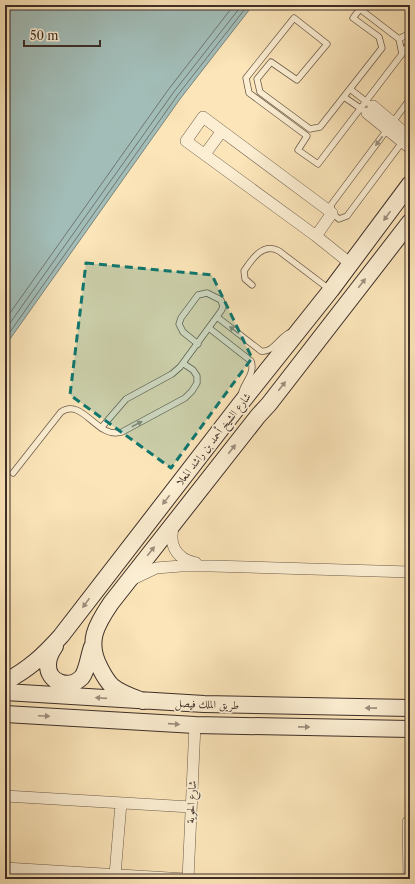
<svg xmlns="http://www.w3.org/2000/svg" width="415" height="884" font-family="'Libre Caslon Text',Amiri,serif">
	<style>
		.water { fill: #a2bdb8; stroke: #7a847e }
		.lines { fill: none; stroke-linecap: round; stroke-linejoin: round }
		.shore { stroke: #707670; stroke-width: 1 }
		.service-casing { stroke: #6c5c4c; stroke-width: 7 }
		.minor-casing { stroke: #6c5c4c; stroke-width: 12 }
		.secondary-casing { stroke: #3d2e28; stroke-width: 18 }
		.service { stroke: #fceed2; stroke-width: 5.5 }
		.minor { stroke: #fceed2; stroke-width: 11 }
		.secondary { stroke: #fceed2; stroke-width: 16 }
		.oneway { fill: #9c8e7d }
		.marked { fill: #0f766e; fill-opacity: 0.2; stroke: #0f766e; stroke-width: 3; stroke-dasharray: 8 5; stroke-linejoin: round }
		.labels { text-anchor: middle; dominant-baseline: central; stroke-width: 3.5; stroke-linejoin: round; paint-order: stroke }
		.street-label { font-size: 11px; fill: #3d2e28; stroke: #fceed2 }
	</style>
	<rect width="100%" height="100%" fill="#fbe5b9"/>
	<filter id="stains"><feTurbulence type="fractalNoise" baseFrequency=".005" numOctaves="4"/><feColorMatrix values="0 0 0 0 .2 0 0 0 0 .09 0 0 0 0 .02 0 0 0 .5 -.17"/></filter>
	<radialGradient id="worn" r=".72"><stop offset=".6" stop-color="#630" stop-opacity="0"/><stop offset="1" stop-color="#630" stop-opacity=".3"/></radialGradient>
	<path class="water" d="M5,5H253L180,99L5,346Z"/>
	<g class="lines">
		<path class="shore" d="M5,320L168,90L234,5
			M5,330L173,93L242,5
			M5,339L177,96L248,5"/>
		<defs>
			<path id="service" d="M360,9L399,39L402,54L318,164L298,150L307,136L249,93L246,78L294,18L327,44L297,80L271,62L257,79L260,92L310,129L320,127L382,48L379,37L353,18Z
				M399,39L410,33
				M402,54L410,42
				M350,89L368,103
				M344,97L363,110
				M403,141L347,216L339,219L332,213L331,205L410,99
				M252,285L245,279L244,271C252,259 263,242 279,251L329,289
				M217,317L261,351C273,353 279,338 289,333
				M209,328L251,361C256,374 242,384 241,396
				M101,428L126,399L172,374L180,367L221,311L223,307L221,300L207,293L198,295L181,318L179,324L183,332L198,344
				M13,473L61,412C83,397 97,440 122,432L185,398L192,391L197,383V376L193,370L184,364"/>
			<path id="minor" d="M373,106L410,137
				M367,113L410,148
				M205,154L222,131
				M316,236L332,213L203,117L186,141L316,236L351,264
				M174,524C168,543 175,559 196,563
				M133,579L156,568L181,566H211L410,572
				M5,796L191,807
				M5,868L186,879
				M115,875L121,803
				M188,879L195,725
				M409,879L408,822H410"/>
			<path id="secondary" d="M55,646C51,652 48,657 48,664C47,683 70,690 82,677C87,671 89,655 92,647
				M5,682C30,668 42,657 61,636L241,403L331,290L410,184
				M5,692L204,704L410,708
				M143,701C132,697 120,693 112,686C107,681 103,674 100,668C86,642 96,625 111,603L258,416L269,404L410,222
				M5,714L195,725L410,729"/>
		</defs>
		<use href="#service" class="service-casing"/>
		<use href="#minor" class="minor-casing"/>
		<use href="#secondary" class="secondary-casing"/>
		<use href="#service" class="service"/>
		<use href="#minor" class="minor"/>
		<use href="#secondary" class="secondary"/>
	</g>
	<defs><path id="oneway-solid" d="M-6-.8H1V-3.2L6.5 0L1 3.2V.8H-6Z"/></defs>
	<g class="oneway">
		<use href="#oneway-solid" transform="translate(379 141) rotate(127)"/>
		<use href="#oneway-solid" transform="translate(387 216) rotate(126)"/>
		<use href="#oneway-solid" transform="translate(362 283) rotate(-52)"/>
		<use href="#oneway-solid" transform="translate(234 330) rotate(-142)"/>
		<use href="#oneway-solid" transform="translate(282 386) rotate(-52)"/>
		<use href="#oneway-solid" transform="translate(137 424) rotate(-28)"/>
		<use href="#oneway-solid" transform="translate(232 449) rotate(-52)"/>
		<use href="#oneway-solid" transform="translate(166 500) rotate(128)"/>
		<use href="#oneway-solid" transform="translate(151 551) rotate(-52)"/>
		<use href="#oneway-solid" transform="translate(86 603) rotate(126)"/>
		<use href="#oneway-solid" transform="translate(101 698) rotate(-176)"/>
		<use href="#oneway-solid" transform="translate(371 708) rotate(-179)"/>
		<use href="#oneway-solid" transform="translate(44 716) rotate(3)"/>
		<use href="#oneway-solid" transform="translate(174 724) rotate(4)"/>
		<use href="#oneway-solid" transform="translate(304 727) rotate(1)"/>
	</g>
	<path class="marked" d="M86,263L212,275L252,358L171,468L70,395Z"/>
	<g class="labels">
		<g class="street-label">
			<text transform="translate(213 439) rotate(-52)">شارع الشيخ أحمد بن راشد المعلا</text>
			<text transform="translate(207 704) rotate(2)">طريق الملك فيصل</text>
			<text transform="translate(191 802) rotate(-87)">شارع الحوية</text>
		</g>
	</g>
	<rect width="415" height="884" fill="none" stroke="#fbe5b9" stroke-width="20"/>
	<rect x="6" y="6" width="403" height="872" fill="none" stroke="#3d2e28" stroke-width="2"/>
	<rect x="10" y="10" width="395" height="864" fill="none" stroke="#3d2e28"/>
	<path d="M24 40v6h76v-6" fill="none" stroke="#3d2e28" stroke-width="2"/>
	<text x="30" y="40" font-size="12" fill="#3d2e28" stroke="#fceed2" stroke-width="3" paint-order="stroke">50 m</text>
	<rect width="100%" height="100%" filter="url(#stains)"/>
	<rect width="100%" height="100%" fill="url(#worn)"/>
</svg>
